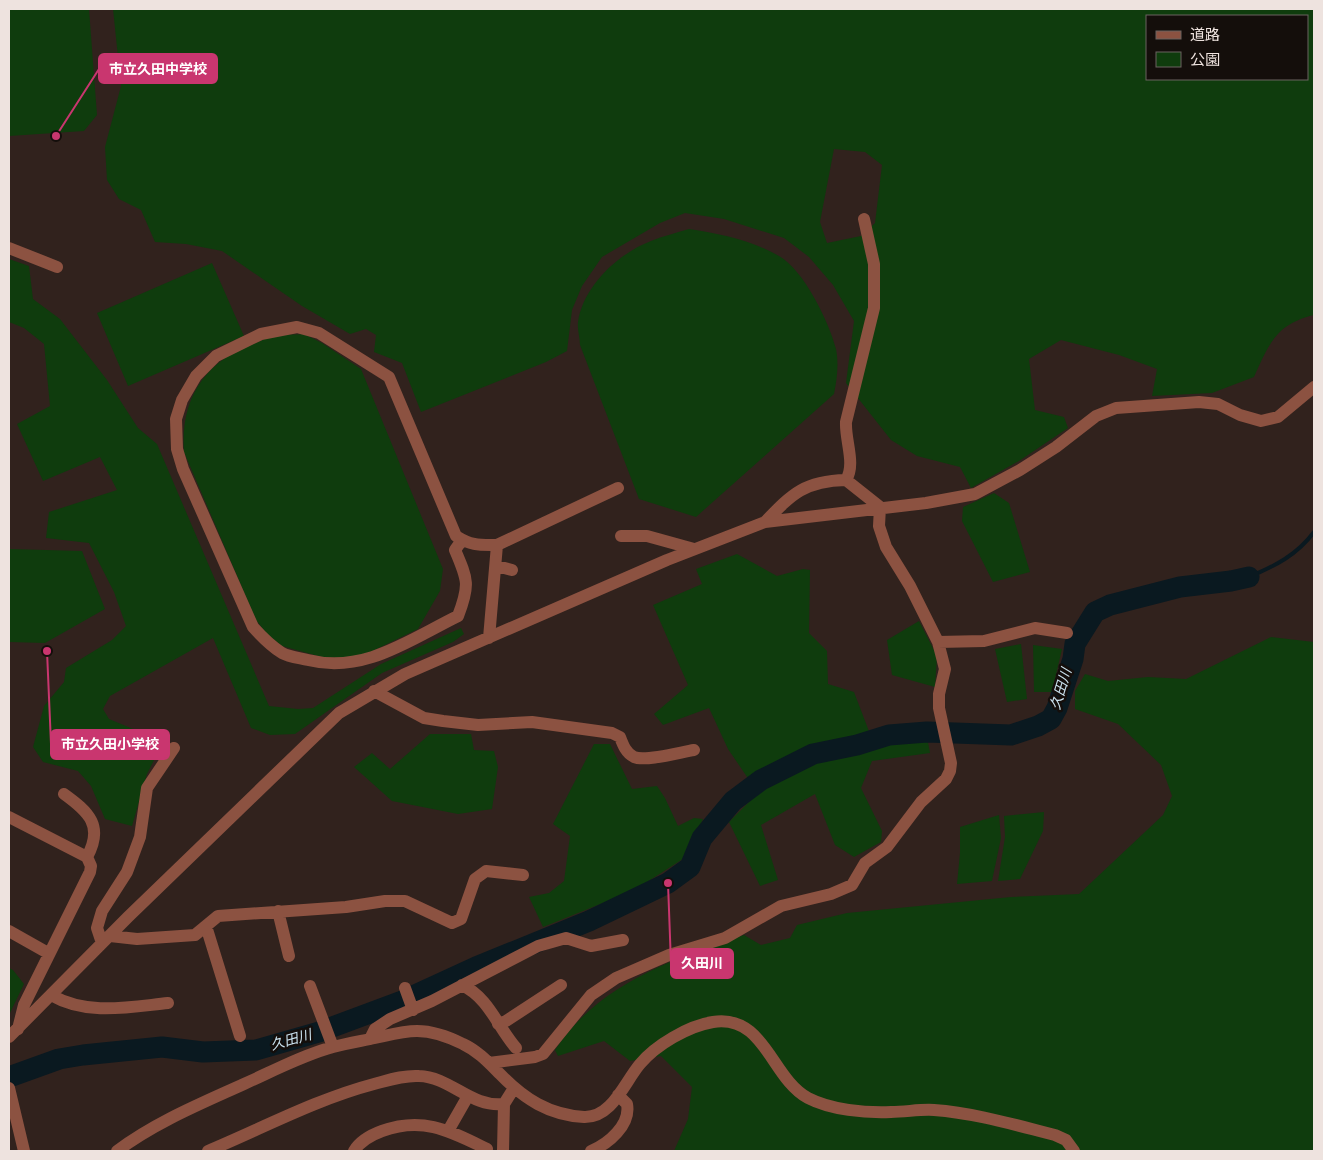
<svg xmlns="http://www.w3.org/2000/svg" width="1323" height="1160" font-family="'Nunito Sans','Noto Sans JP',sans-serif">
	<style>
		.green { fill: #0f3c0d; fill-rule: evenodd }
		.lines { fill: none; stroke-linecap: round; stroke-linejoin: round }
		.stream { stroke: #0a1920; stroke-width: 4 }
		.river { stroke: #0a1920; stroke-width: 21 }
		.minor { stroke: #8c5241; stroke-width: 12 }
		.labels { text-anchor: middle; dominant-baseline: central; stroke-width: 5; stroke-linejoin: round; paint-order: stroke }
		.water-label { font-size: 14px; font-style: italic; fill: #cce4f1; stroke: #140e0b }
		.leader { fill: none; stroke: #c9366f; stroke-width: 2 }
		.callout-dot { fill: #c9366f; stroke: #140e0b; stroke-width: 2 }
		.callout { fill: #c9366f; stroke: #c9366f; stroke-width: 2 }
		.callout-label { font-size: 14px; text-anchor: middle; font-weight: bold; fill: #fff }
	</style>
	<rect width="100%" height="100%" fill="#31221d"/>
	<path class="green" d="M9,9H89L97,115L84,131L9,136Z
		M113,9H1314V315C1276,324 1269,344 1254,377L1212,393L1152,396L1157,369L1119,355L1061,340L1029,359L1035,410L1064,417L1068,428L1019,461L971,488L960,467L917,456L891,440L846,383L854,321L833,285L809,257L784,238L724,219L685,213L660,223L602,257L582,286L572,310L567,351L546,362L421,412L402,363L374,352L376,335L366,329L350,334L302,306L222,251L186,244L155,242L141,210L119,199L107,180L105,147L121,86ZM1147,16H1307V79H1147ZM834,149L865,152L882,165L875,223L861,236L827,243L820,222Z
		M689,229C721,234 751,240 779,256C804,270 829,322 836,349C839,364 837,379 834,394L696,517L639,499L580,345C580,338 577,329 578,322C583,286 619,253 651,241C663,236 676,233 689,229Z
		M9,259L29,266L33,299L60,319L107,380L138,428L157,444L269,706L298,709L313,708L381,664L461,628L464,634L453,642L382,673L295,734L270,735L251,728L213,638L110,696L103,709L109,719L138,731L157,754L147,774L132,826L105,819L91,786L78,771L43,762L33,747L44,706L64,682L66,668L112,640L126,626L114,592L89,543L46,538L49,512L117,490L100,457L43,481L17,424L50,406L44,344L24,328L9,322Z
		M212,263L244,336L128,386L97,313Z
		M304,334L322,343L361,369L443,569L440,591L418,629L358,658L336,661L282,646L267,634L256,620L184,452C180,399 205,360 256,343C262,340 270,336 277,335C286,334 296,335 304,334Z
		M994,493L1009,503L1030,572L993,582L962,521L963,507Z
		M9,549L82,551L105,609L45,643L9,642Z
		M737,554L777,576L803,569L810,570L809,633L827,651L828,684L854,692L875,747L927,737L930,753L872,761L861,788L882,831L881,842L854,857L835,845L815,794L761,825L778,880L760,886L729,822L758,793L728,749L709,708L663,725L654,714L688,685L653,605L702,584L696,569Z
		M919,621L937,656L935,687L892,675L887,640Z
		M1271,637L1314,642V1151H674L688,1119L692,1087L661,1056L630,1061L604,1041L558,1056L555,1050C598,984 673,959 744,935L761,945L790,938L797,925L847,913L1011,897L1079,894L1163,815L1172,796L1161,765L1118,724L1075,709V691L1085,674L1108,681L1148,677L1186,679Z
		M1021,644L1027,699L1007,702L995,649Z
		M1033,645L1062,649L1052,692H1034Z
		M430,734H471L474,750L494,751L498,767L492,809L458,814L392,801L354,767L372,753L390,769Z
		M594,744H610L632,789L657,786L665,798L678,826L694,818L703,819L686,857L633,891L543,927L529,897L549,893L564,881L570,836L553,824Z
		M1044,812L1043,831L1020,879L998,881L1005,837L1004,816Z
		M999,815L1001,838L992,881L957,884L960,853V827Z
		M9,968L13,970L24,984L9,1015Z"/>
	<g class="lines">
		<path class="stream" d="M1249,577C1275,566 1297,555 1314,532"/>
		<path class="river" d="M9,1077L59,1059L83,1055L162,1047L203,1052L256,1050L319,1032L402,1001L476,967L589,921L668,883L690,867L702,838L733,801L761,780L813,754L857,745L889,735L927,732L1011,735L1038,726L1051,719L1057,708L1073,659L1075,644L1095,612L1110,605L1180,587L1231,581L1249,577"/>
		<path class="minor" d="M9,248L57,267
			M846,480C856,464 845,441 846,422L874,308V264L864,219
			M880,507L879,526L886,547L910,586L938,642L984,641L1035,628L1067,633
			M765,522C792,494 804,481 846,480L880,507
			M621,536H647L694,549
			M462,540L455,550C468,580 470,585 458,616C409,640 364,674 308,660C300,658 289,657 282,653C271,646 262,637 253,627L183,469L177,449L176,419L182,400L196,376L216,356L261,334L297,327L319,333L389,377L456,536C472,546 479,545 497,545
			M497,566L512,570
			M489,638L497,545L618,488
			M374,691L424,718L443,721L478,725L532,722L612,733L620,737C623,745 626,753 634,757C645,762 681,752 694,750
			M64,794C89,812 104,826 87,857
			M9,817L87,857L91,866L90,872L24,1005L18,1029
			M278,911L289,956
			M206,926L240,1036
			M9,931L48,953
			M110,936L137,939L195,935L218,916L346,907L385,901H405L452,923L461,919L475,879L486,871L523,875
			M102,943L97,928L102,911L127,872L140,837L147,788L174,748
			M462,985C489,998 497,1026 516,1048
			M310,986L333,1047
			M405,988L413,1010
			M51,995C87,1016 129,1007 168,1003
			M498,1024L506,1021L561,985
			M9,1037L128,917L339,713L405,674L667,560L765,522L926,503L975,494L1020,470L1056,447L1096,416L1116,408L1199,402L1218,404L1240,415L1261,421L1278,417L1314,387
			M370,1039L375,1029L390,1019L432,1001L538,946L566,938L591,946L623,940
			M489,1063L535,1057L543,1054L591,995L616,978L669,955L725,938L781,906L831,894L852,885L865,863L887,847L921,802L946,779L950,771L951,763L939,708V694L945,669L938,642
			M9,1088L24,1151
			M448,1131L468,1096
			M117,1151C156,1122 200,1104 244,1084C273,1071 303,1055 333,1047C347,1043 361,1041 375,1038C389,1035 403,1031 417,1031C433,1031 449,1037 463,1044C478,1051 489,1063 500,1074C524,1099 549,1115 584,1117C612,1118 624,1083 640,1064C656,1045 688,1026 713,1022C765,1014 771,1078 808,1098C831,1110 865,1113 891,1112C906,1112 920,1109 934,1110C975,1113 1015,1125 1055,1135L1066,1140L1074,1151
			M208,1151C263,1128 317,1099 374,1084C389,1080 404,1075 419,1076C451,1077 471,1108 504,1104
			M354,1151C360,1141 371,1135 382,1131C423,1116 450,1131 487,1149
			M503,1151L504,1104L514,1088
			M591,1151C608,1144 631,1125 627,1104L618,1095"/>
	</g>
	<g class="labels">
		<g class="water-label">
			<text transform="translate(1061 689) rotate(-73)">久田川</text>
			<text transform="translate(291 1040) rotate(-16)">久田川</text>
		</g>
	</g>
	<path class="leader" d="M56 136L99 69M47 651L51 744M668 883L671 964"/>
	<g class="callout-dot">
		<circle cx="56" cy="136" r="5"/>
		<circle cx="47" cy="651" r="5"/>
		<circle cx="668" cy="883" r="5"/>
	</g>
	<g class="callout">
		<rect x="99" y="54" width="118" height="29" rx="5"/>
		<rect x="51" y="730" width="118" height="29" rx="5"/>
		<rect x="671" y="949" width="62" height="29" rx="5"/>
	</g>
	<g class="callout-label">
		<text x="158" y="74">市立久田中学校</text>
		<text x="110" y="749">市立久田小学校</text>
		<text x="702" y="968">久田川</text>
	</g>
	<rect width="1323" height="1160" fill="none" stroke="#eee3df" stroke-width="20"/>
	<rect x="1146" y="15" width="162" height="65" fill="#140e0b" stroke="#6b6360"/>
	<rect x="1156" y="31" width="25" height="8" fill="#8c5241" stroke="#6b6360"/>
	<text x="1190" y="40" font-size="15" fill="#eee3df">道路</text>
	<rect x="1156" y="52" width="25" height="15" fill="#0f3c0d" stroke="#6b6360"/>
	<text x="1190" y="65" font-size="15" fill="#eee3df">公園</text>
</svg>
